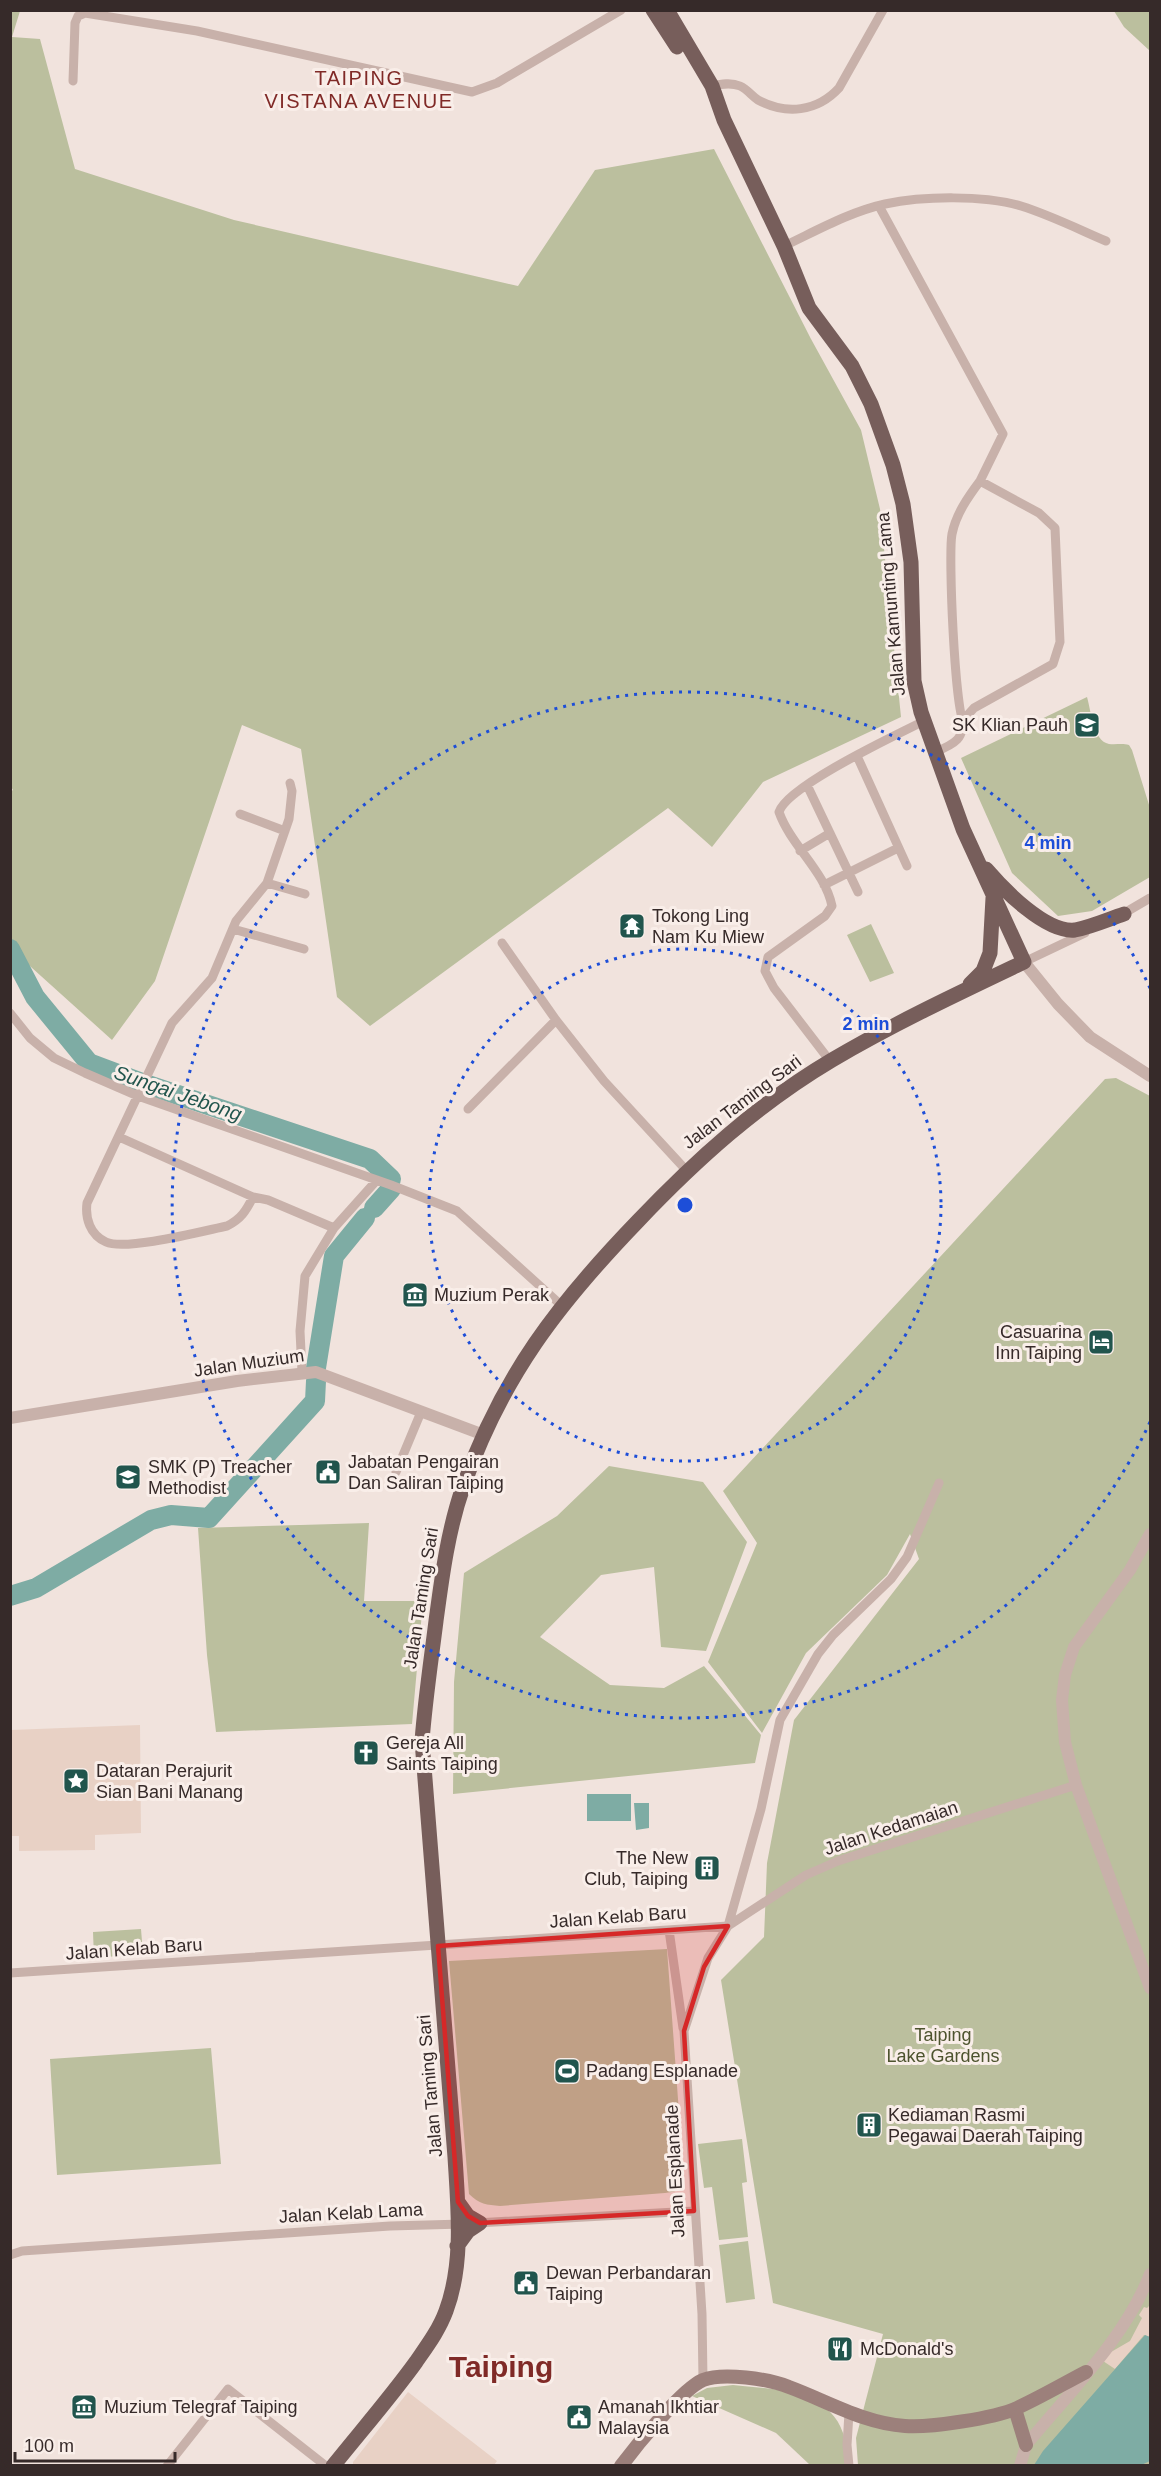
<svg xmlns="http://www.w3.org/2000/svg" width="1161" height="2476" font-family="Arial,sans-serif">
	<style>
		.green { fill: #bbbf9e }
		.plaza { fill: #e8d1c5 }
		.water { fill: #7eaca4 }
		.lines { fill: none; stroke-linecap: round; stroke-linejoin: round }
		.river { stroke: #7eaca4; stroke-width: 20 }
		.minor { stroke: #c8b1aa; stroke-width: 9 }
		.tertiary { stroke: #c8b1aa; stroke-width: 12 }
		.secondary { stroke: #9c807b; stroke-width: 14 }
		.primary { stroke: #775e5b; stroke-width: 15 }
		.marked { fill: #d62828; fill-opacity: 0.2; stroke: #d62828; stroke-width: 4.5; stroke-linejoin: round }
		.ring { fill: none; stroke: #1d4ed8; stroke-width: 3; stroke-dasharray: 3 6 }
		.labels { text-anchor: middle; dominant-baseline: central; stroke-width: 6; stroke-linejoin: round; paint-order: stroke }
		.street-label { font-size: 18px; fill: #362a29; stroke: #f9eee9 }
		.poi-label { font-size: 18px; fill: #362a29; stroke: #f9eee9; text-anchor: start }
		.park-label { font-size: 18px; fill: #4d532e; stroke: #f9eee9 }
		.neighbourhood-label { font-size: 20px; letter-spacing: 1.5px; fill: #802a27; stroke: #f9eee9 }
		.water-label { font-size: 20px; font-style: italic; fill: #21554d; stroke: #f9eee9 }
		.town-label { font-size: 30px; font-weight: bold; fill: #802a27; stroke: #f9eee9 }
		.centre { fill: #1d4ed8; stroke: #f9eee9; stroke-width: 3 }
		.ring-label { font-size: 18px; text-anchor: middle; font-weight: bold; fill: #1d4ed8; stroke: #f9eee9; stroke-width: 6; stroke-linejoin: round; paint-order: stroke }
	</style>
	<rect width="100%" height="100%" fill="#f1e3dd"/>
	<path class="green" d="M11,10L20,11L12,37L40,39L75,169L234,220L518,286L595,170L714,149L811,339L861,430L880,509L901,717L763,782L712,847L668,808L370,1026L337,997L301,749L242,725L155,981L112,1040L11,949L10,792L13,790L10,785Z
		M1114,11H1150V51L1124,27Z
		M1087,697C1091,710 1093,741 1109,744C1116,745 1122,743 1129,745L1132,750L1150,808V877L1092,911L1058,916L1012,873L961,758Z
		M871,924L894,973L870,982L847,935Z
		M1116,1078L1150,1096V2465H858L856,2438L883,2334L773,2303L721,1980L764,1937L767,1863L794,1720L919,1559L910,1534L887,1575L806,1653L762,1733L708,1662L757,1543L723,1491L1105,1079Z
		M609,1466L703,1482L747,1542L706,1651L661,1647L654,1567L601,1575L540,1637L610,1685L664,1688L704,1666L761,1735L755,1763L453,1794L454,1682L464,1573L557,1516Z
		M369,1523L364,1601H423L412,1724L216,1732L207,1655L198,1528Z
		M141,1929L143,1954L94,1958L93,1932Z
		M667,1949L684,2181C680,2191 675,2192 665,2193L500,2206C487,2205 479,2204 469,2194L449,1961Z
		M211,2048L221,2164L57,2175L50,2059Z
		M742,2139L747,2182L742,2183L748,2237L719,2240L712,2187L704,2188L698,2144Z
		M748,2241L755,2299L726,2303L719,2245Z
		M733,2385C769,2389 829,2389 843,2433C846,2442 845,2455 846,2465H810L776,2433L692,2396L707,2388Z"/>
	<path class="plaza" d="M140,1725L141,1833L95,1835V1850L19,1851V1836H11V1730Z
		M1150,2305V2337L1144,2335L1115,2369L1103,2361L1111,2352L1130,2341L1142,2318L1139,2315L1144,2307L1147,2308Z
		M408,2392L497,2461L494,2465H353V2462Z"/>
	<path class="water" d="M587,1794H631V1821H587Z
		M634,1803H649V1828L636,1830Z
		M1145,2335L1150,2337V2461L1139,2466L1034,2465L1043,2451Z"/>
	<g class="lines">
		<path class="river" d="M10,949L35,997L89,1063L145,1084L370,1159L391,1179
			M374,1208L391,1189
			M316,1368L334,1256L365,1218
			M10,1596L36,1588L151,1520L171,1515L209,1518L315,1401L316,1381"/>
		<path class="minor" d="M73,81L75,23L78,16L85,13L197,31L472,92L497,83L621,10
			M712,86C721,84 731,82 740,86C747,89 752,96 758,100C786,115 817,112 839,88L883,10
			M879,206L1003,434L980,481L1039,513L1055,528L1060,642L1053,664L974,708C952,729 976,736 935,752
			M784,246C816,231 849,212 885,204C923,196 984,195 1021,206C1050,215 1078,229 1106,241
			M964,723C955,712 948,554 952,534C956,514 968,497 980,481
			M857,756L907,866
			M807,785L858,892
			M240,814L285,831
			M800,851L830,833
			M267,883L305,894
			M824,885L898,848
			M1121,915L1150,898
			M233,929L304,949
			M502,943L556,1020L604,1081L686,1170
			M1024,962L1085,933
			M10,1013L30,1038L54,1058L85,1073L138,1096L391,1185L457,1211L561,1305
			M830,1061L774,988L765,971L768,957L825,916L832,906C825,871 791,846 779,812C787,786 896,735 924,721
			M468,1109L556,1020
			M119,1137L253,1197L268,1200L334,1228
			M253,1197C246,1211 241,1219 227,1226C203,1231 126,1251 106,1242C90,1235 85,1218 87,1203L172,1023L212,978L236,921L267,883L289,819L292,791L290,783
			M302,1372L300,1331L305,1276L334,1228L377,1180
			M396,1472L421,1412
			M728,1926L806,1875L838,1861L1076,1785
			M669,1930L683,2028
			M10,1973L728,1926
			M476,2223L694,2211
			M10,2255L22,2251L390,2226L463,2224
			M703,2380L702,2314L684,2031L708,1958L728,1926L761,1809L780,1720L818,1654L833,1635L891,1579L907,1557L939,1483
			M167,2466L228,2389L326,2466
			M849,2466L847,2445L849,2413"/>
		<path class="tertiary" d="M1024,962L1058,1004L1090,1037L1150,1076
			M10,1418L237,1381L316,1372L484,1435
			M1150,1534L1130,1570L1074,1647L1065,1675L1062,1700L1065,1742L1076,1785L1150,1988
			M1020,2466L1026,2445C1069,2393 1126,2337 1150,2274"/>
		<path class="secondary" d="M1015,2409L1026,2445
			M621,2466C636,2446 682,2389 703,2380C723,2372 769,2379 789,2387C827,2401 863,2423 905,2426C929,2428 995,2418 1017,2408C1041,2397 1063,2384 1086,2372"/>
		<path class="primary" d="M653,10L677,47
			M986,869C1004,890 1046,933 1075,930C1091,927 1109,919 1124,914
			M970,984L983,971L990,953L993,898
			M457,2246L468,2231L480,2223L468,2216L458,2202
			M333,2466C361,2431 390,2398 416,2362C427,2346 439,2330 446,2311C464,2263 458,2207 455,2157L422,1741C425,1701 431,1661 436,1621C442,1576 448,1530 463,1487C502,1376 558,1304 638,1221C696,1160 758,1104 832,1060C893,1024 959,993 1024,962L963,829L921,712L914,681L911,562L903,504L893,465L871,404L852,366L809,308L784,246L724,120L712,86L667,10"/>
	</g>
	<path class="marked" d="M728,1926L704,1967L684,2031L694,2211L480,2223L468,2216L458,2202L438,1946Z"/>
	<g class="ring">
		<circle cx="685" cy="1205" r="256"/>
		<path d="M1150 1422A513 513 0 1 1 1150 988"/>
	</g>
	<defs>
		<symbol id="school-square" viewBox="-11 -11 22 22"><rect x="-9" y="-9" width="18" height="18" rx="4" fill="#21554d" stroke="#f9eee9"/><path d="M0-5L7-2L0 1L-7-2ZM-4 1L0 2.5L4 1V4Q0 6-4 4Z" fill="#fff"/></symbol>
		<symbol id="temple-square" viewBox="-11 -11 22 22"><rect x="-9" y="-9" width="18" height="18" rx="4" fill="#21554d" stroke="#f9eee9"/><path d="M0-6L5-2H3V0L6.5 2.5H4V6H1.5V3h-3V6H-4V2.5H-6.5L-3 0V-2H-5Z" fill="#fff"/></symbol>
		<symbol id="museum-square" viewBox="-11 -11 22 22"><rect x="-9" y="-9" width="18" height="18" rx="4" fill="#21554d" stroke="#f9eee9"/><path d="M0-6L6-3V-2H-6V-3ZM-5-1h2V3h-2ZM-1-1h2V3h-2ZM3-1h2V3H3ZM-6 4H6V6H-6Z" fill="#fff"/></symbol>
		<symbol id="hotel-square" viewBox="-11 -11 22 22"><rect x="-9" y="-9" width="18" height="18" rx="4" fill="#21554d" stroke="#f9eee9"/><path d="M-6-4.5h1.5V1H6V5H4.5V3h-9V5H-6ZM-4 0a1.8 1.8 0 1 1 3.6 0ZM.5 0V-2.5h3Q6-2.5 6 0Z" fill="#fff"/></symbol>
		<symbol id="civic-square" viewBox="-11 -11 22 22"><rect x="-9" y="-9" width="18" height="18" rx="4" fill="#21554d" stroke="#f9eee9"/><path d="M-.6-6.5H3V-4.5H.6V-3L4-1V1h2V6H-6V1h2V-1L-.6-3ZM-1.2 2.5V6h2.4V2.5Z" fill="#fff"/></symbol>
		<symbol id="church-square" viewBox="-11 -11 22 22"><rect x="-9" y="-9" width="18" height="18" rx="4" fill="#21554d" stroke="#f9eee9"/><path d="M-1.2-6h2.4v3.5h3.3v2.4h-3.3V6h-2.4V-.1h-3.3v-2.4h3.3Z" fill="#fff"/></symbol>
		<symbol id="sight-square" viewBox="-11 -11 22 22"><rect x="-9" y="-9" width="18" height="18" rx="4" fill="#21554d" stroke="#f9eee9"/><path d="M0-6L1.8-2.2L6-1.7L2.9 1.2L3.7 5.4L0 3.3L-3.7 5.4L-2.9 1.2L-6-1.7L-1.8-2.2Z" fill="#fff"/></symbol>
		<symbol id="building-square" viewBox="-11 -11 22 22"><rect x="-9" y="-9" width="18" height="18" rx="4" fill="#21554d" stroke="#f9eee9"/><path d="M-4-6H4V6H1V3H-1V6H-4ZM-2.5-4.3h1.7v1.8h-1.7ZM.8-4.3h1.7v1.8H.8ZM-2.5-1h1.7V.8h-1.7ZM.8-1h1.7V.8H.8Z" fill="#fff"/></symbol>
		<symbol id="stadium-square" viewBox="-11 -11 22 22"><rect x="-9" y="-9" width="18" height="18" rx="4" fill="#21554d" stroke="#f9eee9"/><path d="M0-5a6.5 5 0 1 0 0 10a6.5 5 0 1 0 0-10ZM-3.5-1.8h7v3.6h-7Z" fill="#fff"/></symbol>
		<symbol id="restaurant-square" viewBox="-11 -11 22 22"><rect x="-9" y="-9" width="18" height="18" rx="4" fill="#21554d" stroke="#f9eee9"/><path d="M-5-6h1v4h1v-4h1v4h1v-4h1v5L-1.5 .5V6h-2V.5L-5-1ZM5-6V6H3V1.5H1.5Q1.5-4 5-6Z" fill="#fff"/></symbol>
	</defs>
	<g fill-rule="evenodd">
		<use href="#school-square" x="1072" y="710" width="30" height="30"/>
		<use href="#temple-square" x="617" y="911" width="30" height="30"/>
		<use href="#museum-square" x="400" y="1280" width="30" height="30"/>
		<use href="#hotel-square" x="1086" y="1327" width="30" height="30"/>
		<use href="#civic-square" x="313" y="1457" width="30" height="30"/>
		<use href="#school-square" x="113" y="1462" width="30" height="30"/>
		<use href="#church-square" x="351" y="1738" width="30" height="30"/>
		<use href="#sight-square" x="61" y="1766" width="30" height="30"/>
		<use href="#building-square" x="692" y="1853" width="30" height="30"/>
		<use href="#stadium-square" x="552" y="2056" width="30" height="30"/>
		<use href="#building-square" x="854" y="2110" width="30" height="30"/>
		<use href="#civic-square" x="511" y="2268" width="30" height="30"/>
		<use href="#restaurant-square" x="825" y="2334" width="30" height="30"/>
		<use href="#museum-square" x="69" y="2392" width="30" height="30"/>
		<use href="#civic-square" x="564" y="2402" width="30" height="30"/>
	</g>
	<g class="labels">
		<g class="street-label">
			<text transform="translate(891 604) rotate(-95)">Jalan Kamunting Lama</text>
			<text transform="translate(742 1102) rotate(-37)">Jalan Taming Sari</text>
			<text transform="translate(249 1363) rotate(-8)">Jalan Muzium</text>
			<text transform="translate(421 1598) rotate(-81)">Jalan Taming Sari</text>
			<text transform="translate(891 1828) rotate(-18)">Jalan Kedamaian</text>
			<text transform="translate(618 1917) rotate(-4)">Jalan Kelab Baru</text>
			<text transform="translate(134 1949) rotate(-4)">Jalan Kelab Baru</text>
			<text transform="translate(430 2086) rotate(-95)">Jalan Taming Sari</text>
			<text transform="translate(675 2171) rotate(-93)">Jalan Esplanade</text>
			<text transform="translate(351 2213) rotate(-3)">Jalan Kelab Lama</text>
		</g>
		<g class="poi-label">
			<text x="1068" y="725" text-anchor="end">SK Klian Pauh</text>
			<text x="652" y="916">Tokong Ling<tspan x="652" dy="21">Nam Ku Miew</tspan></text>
			<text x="434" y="1295">Muzium Perak</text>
			<text x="1082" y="1332" text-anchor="end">Casuarina<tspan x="1082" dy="21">Inn Taiping</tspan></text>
			<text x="348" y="1462">Jabatan Pengairan<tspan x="348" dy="21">Dan Saliran Taiping</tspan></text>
			<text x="148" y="1467">SMK (P) Treacher<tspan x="148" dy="21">Methodist</tspan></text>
			<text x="386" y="1743">Gereja All<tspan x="386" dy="21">Saints Taiping</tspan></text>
			<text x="96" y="1771">Dataran Perajurit<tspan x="96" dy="21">Sian Bani Manang</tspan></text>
			<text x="688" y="1858" text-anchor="end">The New<tspan x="688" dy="21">Club, Taiping</tspan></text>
			<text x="586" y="2071">Padang Esplanade</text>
			<text x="888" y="2115">Kediaman Rasmi<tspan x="888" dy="21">Pegawai Daerah Taiping</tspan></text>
			<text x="546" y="2273">Dewan Perbandaran<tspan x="546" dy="21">Taiping</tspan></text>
			<text x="860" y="2349">McDonald's</text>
			<text x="104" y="2407">Muzium Telegraf Taiping</text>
			<text x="598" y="2407">Amanah Ikhtiar<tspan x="598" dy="21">Malaysia</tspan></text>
		</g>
		<g class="park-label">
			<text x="943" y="2035">Taiping<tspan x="943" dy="21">Lake Gardens</tspan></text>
		</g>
		<g class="neighbourhood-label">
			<text x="359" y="78">TAIPING<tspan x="359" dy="23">VISTANA AVENUE</tspan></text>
		</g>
		<g class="water-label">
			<text transform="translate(178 1093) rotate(19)">Sungai Jebong</text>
		</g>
		<g class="town-label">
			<text x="501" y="2366">Taiping</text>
		</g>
	</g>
	<circle cx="685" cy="1205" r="9" class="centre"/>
	<g class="ring-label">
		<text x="1048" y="849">4 min</text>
		<text x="866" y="1030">2 min</text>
	</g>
	<rect width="1161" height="2476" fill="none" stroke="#362a29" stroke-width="24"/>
	<path d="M15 2452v9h160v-9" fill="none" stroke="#362a29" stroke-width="3"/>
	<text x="24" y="2452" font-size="18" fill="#362a29" stroke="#f9eee9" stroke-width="4.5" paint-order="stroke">100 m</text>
</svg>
